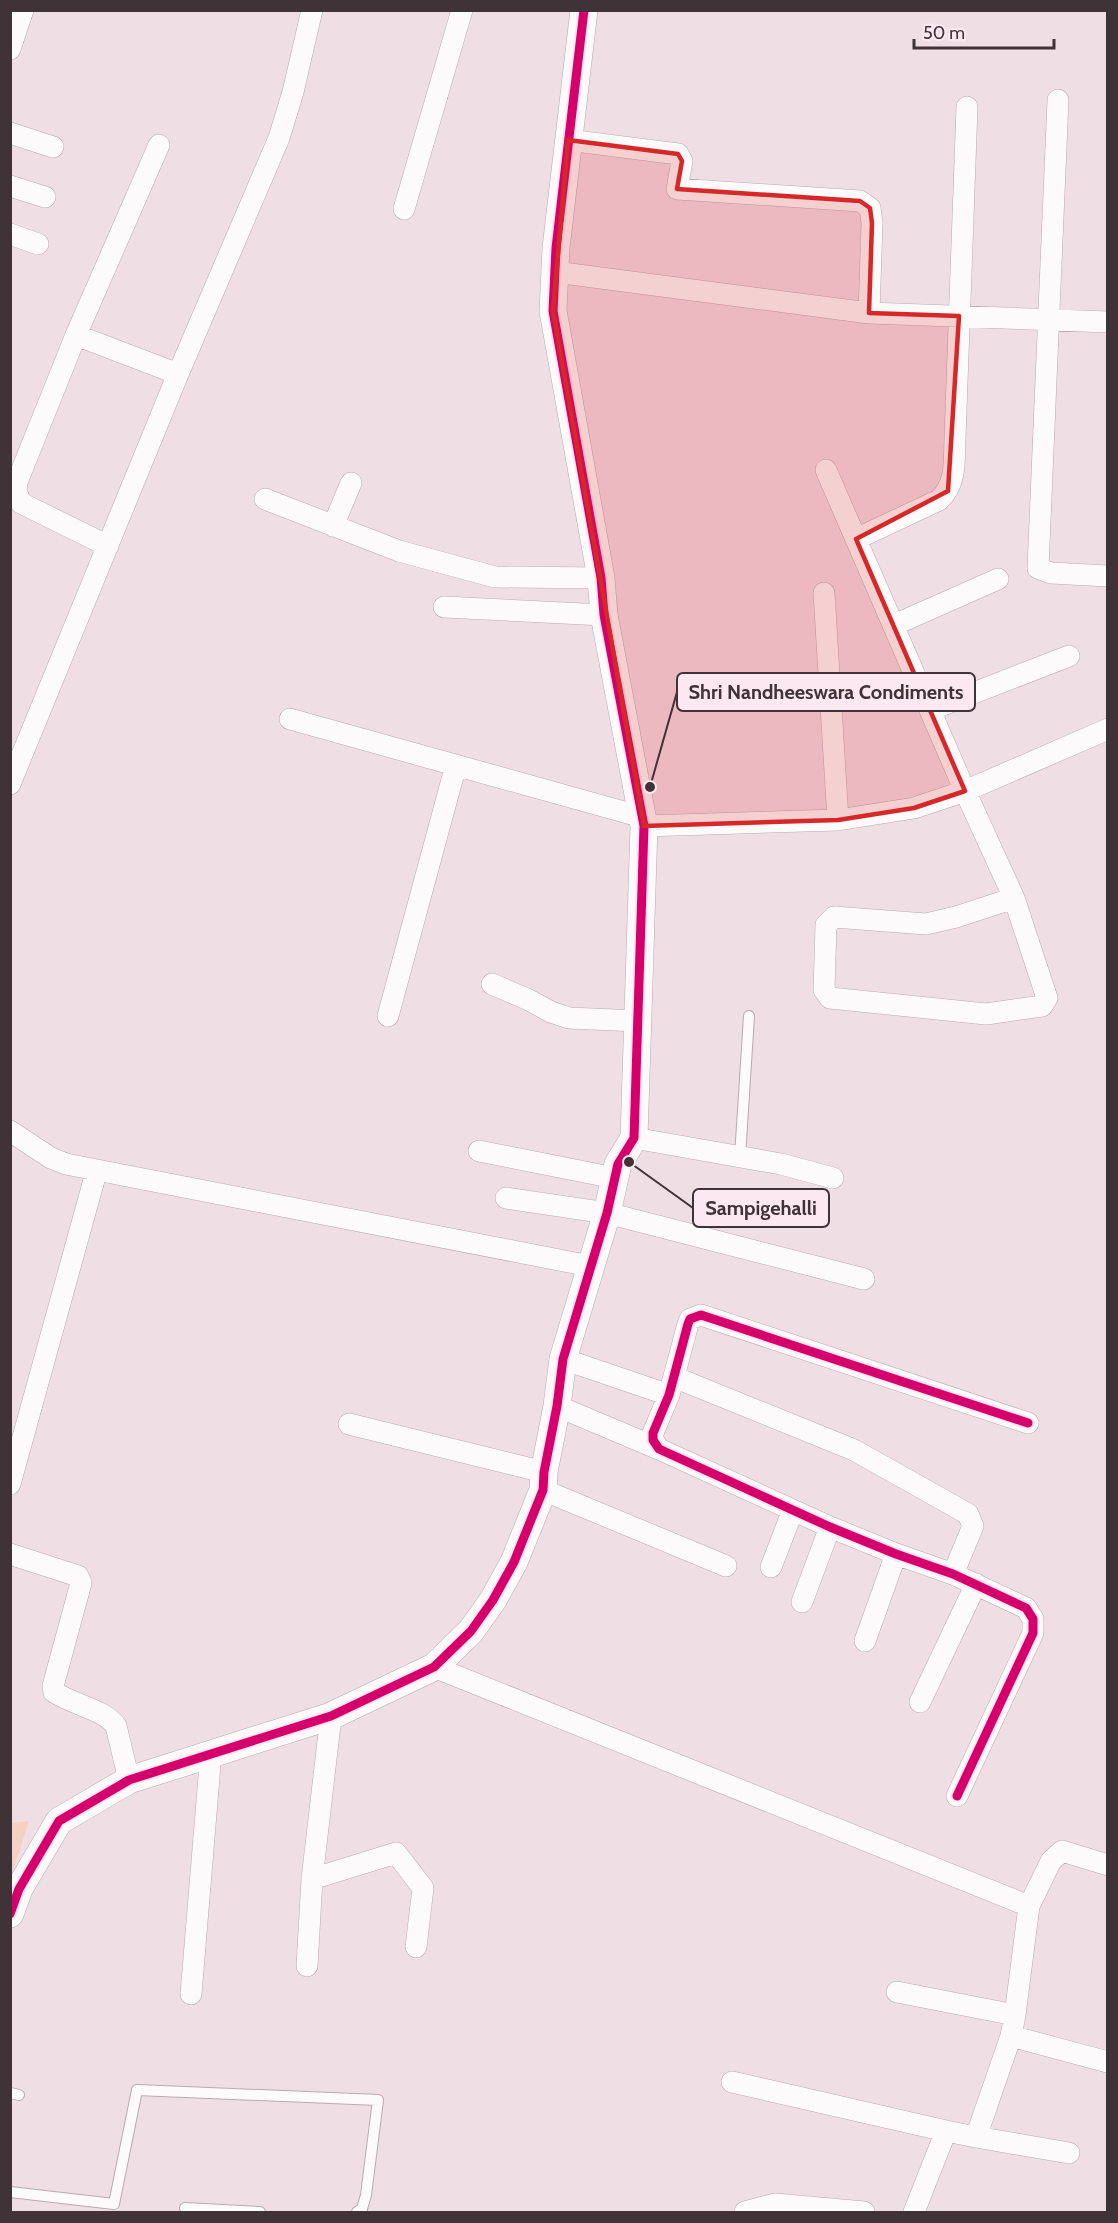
<svg xmlns="http://www.w3.org/2000/svg" width="1118" height="2223" font-family="Cabin,sans-serif">
	<style>
		.green { fill: #f5d1c2 }
		.lines { fill: none; stroke-linecap: round; stroke-linejoin: round }
		.service-casing { stroke: #b9abb0; stroke-width: 12 }
		.minor-casing { stroke: #b9abb0; stroke-width: 22 }
		.tertiary-casing { stroke: #b9abb0; stroke-width: 28 }
		.service { stroke: #fdfafb; stroke-width: 10 }
		.minor { stroke: #fdfafb; stroke-width: 21 }
		.tertiary { stroke: #fdfafb; stroke-width: 27 }
		.cycleway-casing { stroke: #fce8f0; stroke-width: 13 }
		.cycleway { stroke: #d6006c; stroke-width: 9 }
		.marked { fill: #d62828; fill-opacity: 0.2; stroke: #d62828; stroke-width: 4.5; stroke-linejoin: round }
		.leader { fill: none; stroke: #3f3337; stroke-width: 2 }
		.callout-dot { fill: #3f3337; stroke: #fce8f0; stroke-width: 2 }
		.callout { fill: #fce8f0; stroke: #3f3337; stroke-width: 2 }
		.callout-label { font-size: 20px; text-anchor: middle; font-weight: bold; fill: #3f3337 }
	</style>
	<rect width="100%" height="100%" fill="#f0dee5"/>
	<path class="green" d="M29,1821L11,1877V1823Z"/>
	<g class="lines">
		<defs>
			<path id="service" d="M740,1157L749,1016
				M10,2093L19,2095
				M10,2192L114,2204L137,2090L378,2100L366,2195L362,2209L357,2212
				M185,2208L260,2212"/>
			<path id="minor" d="M10,49L23,10
				M1058,100L1038,568L1051,573L1108,576
				M10,133L53,147
				M568,140L678,154L682,161L677,189L860,201L870,208L872,223L869,313
				M159,145L76,335L178,374
				M10,186L45,197
				M404,209L462,10
				M10,234L38,244
				M555,272L869,313L1108,322
				M76,335L17,482L16,491L21,503L108,546
				M826,470L965,791L1014,898L1047,998L1042,1006L986,1014L830,998L824,990L826,925L834,917L926,924L956,917L1014,898
				M265,499L399,551L495,577L601,578
				M333,526L351,483
				M856,539L939,500C957,484 954,460 955,437L967,107
				M824,593L838,820
				M444,607L604,615
				M894,625L998,579
				M930,710L1069,656
				M290,719L642,817
				M10,784L178,374L279,138L293,92L312,10
				M644,826L838,820L914,808L965,791L1108,729
				M492,984L529,1000L551,1012L569,1018L638,1021
				M388,1016L456,765
				M10,1131L51,1158L66,1164L590,1266
				M634,1138L781,1164L833,1178
				M479,1151L615,1178
				M506,1198L607,1213L864,1279
				M563,1359L669,1395
				M674,1377L854,1450L968,1514L973,1526L953,1574
				M557,1406L659,1449
				M349,1424L544,1472
				M10,1484L94,1180
				M543,1490L726,1566
				M10,1554L78,1576L81,1583L53,1686L54,1692C71,1704 104,1709 116,1726L129,1780
				M771,1567L793,1510
				M802,1602L830,1527
				M865,1641L896,1554
				M434,1667L1029,1906L1015,2015L1011,2036L976,2137L946,2131L914,2212
				M920,1702L976,1584
				M957,1796L1033,1633V1619L1026,1608L953,1574L896,1554L830,1527L659,1449L653,1440V1433L669,1395L688,1324L690,1319L701,1315L1028,1423
				M312,1879L396,1853L423,1888L416,1947
				M1029,1906L1051,1861L1062,1851L1108,1865
				M307,1966L312,1879L331,1716
				M897,1992L1015,2015
				M191,1994L211,1753
				M1011,2036L1108,2062
				M732,2082L946,2131
				M976,2137L1069,2153
				M745,2212L775,2204L864,2212"/>
			<path id="tertiary" d="M10,1914L19,1889L59,1821L129,1780L331,1716L434,1667L471,1631L493,1600L514,1562L543,1490L544,1472L557,1406L563,1359L607,1213L618,1164L634,1138L644,826L604,615L601,578L553,311L556,248L584,10"/>
		</defs>
		<use href="#service" class="service-casing"/>
		<use href="#minor" class="minor-casing"/>
		<use href="#tertiary" class="tertiary-casing"/>
		<use href="#service" class="service"/>
		<use href="#minor" class="minor"/>
		<use href="#tertiary" class="tertiary"/>
		<defs>
			<path id="cycleway" d="M957,1796L1033,1633V1619L1026,1608L953,1574L896,1554L830,1527L659,1449L653,1440V1433L669,1395L688,1324L690,1319L701,1315L1028,1423
				M10,1914L19,1889L59,1821L129,1780L331,1716L434,1667L471,1631L493,1600L514,1562L543,1490L544,1472L557,1406L563,1359L607,1213L618,1164L634,1138L644,826L604,615L601,578L553,311L556,248L584,10"/>
		</defs>
		<use href="#cycleway" class="cycleway-casing"/>
		<use href="#cycleway" class="cycleway"/>
	</g>
	<path class="marked" d="M568,140L678,154L682,161L677,189L860,201L870,208L872,223L869,313L959,316L948,491L856,539L965,791L914,808L838,820L644,826L553,311Z"/>
	<path class="leader" d="M650 787L677 692M629 1162L693 1208"/>
	<g class="callout-dot">
		<circle cx="650" cy="787" r="6"/>
		<circle cx="629" cy="1162" r="6"/>
	</g>
	<g class="callout">
		<rect x="677" y="673" width="298" height="38" rx="6"/>
		<rect x="693" y="1189" width="136" height="38" rx="6"/>
	</g>
	<g class="callout-label">
		<text x="826" y="699">Shri Nandheeswara Condiments</text>
		<text x="761" y="1215">Sampigehalli</text>
	</g>
	<rect width="1118" height="2223" fill="none" stroke="#3f3337" stroke-width="24"/>
	<path d="M914 39v9h140v-9" fill="none" stroke="#3f3337" stroke-width="3"/>
	<text x="923" y="39" font-size="18" fill="#3f3337" stroke="#fce8f0" stroke-width="4.5" paint-order="stroke">50 m</text>
</svg>
